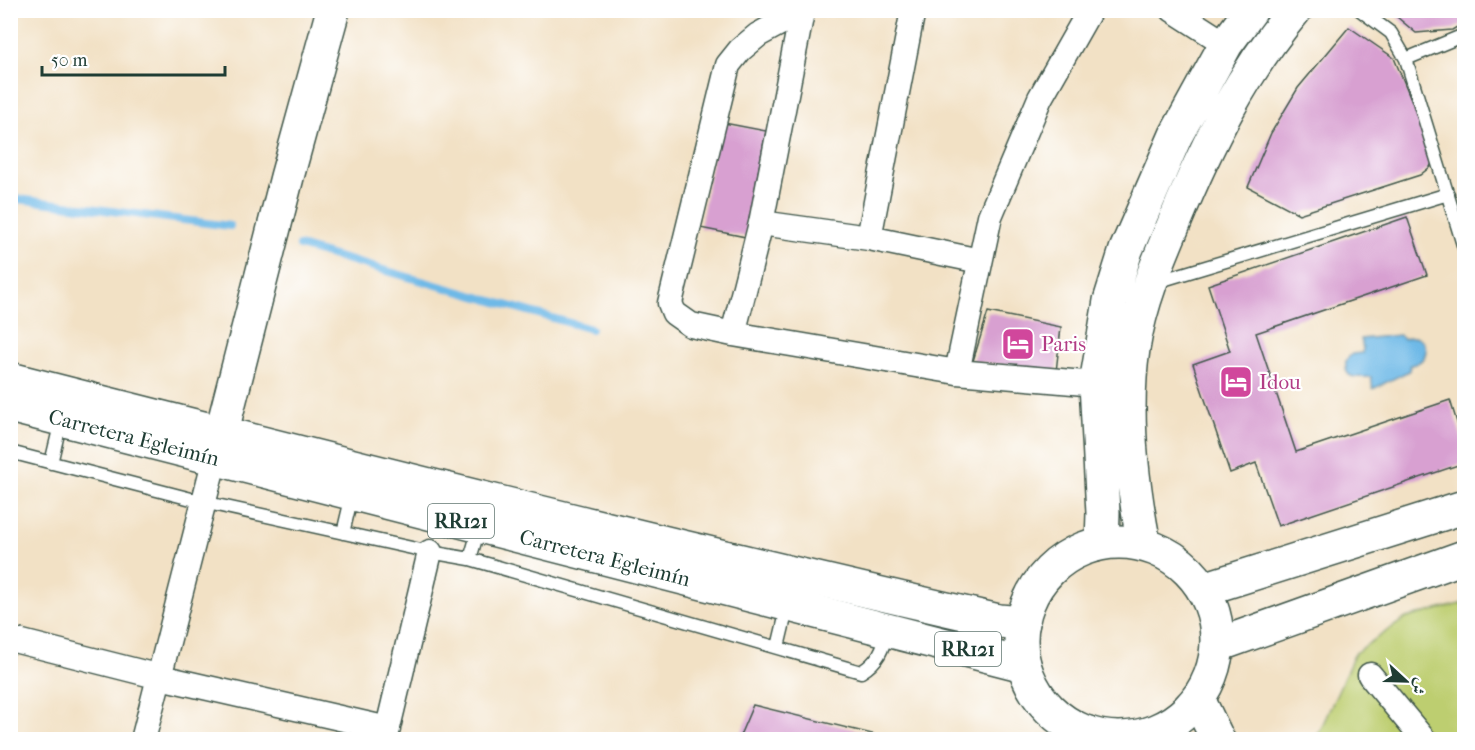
<svg xmlns="http://www.w3.org/2000/svg" width="1475" height="750" font-family="'IM FELL French Canon',Amiri,serif">
	<style>
		.green { fill: #bdce70; stroke: #6e8652; stroke-width: 1.5 }
		.water { fill: #6eb9e7; stroke: #467b8e; stroke-width: 1.5 }
		.lines { fill: none; stroke-linecap: round; stroke-linejoin: round }
		.stream { stroke: #6eb9e7; stroke-width: 8 }
		.building { fill: #d8a0d1 }
		.lane-casing { stroke: #3f564a; stroke-width: 15 }
		.street-casing { stroke: #3f564a; stroke-width: 27 }
		.secondary-casing { stroke: #3f564a; stroke-width: 36 }
		.highway-casing { stroke: #3f564a; stroke-width: 36 }
		.lane { stroke: #fff; stroke-width: 12 }
		.street { stroke: #fff; stroke-width: 24 }
		.secondary { stroke: #fff; stroke-width: 33 }
		.highway { stroke: #fff; stroke-width: 33 }
		.labels { text-anchor: middle; dominant-baseline: central; stroke-width: 4.5; stroke-linejoin: round; paint-order: stroke }
		.shield { fill: #fff; stroke: #627771; stroke-width: 1.5 }
		.shield-label { font-size: 20px; font-weight: bold; fill: #1f3d34 }
		.hotel-label { font-size: 21px; fill: #b23c85; stroke: #fff; text-anchor: start }
		.street-label { font-size: 21px; fill: #1f3d34; stroke: #fff }
	</style>
	<rect width="100%" height="100%" fill="#fff"/>
	<filter id="ink" filterUnits="userSpaceOnUse"><feTurbulence type="fractalNoise" baseFrequency=".0167" numOctaves="2"/><feDisplacementMap in="SourceGraphic" scale="12" xChannelSelector="R" yChannelSelector="G"/><feConvolveMatrix kernelMatrix="1 2 1 2 8 2 1 2 1" color-interpolation-filters="sRGB"/></filter>
	<filter id="wash" filterUnits="userSpaceOnUse"><feTurbulence type="fractalNoise" baseFrequency=".008" numOctaves="4" result="noise"/><feDisplacementMap in="SourceGraphic" scale="24" xChannelSelector="R" yChannelSelector="G"/><feGaussianBlur stdDeviation="1.35" result="paint"/><feColorMatrix in="noise" values="0 0 0 0 0 0 0 0 0 0 0 0 0 0 0 0 0 1.4 0 .05"/><feComposite in="paint" operator="in"/></filter>
	<g filter="url(#wash)">
		<rect width="100%" height="100%" fill="#f2e1c5"/>
		<path class="green" d="M1464,603V739L1306,740L1318,735L1355,653L1406,618Z"/>
		<path class="water" d="M1399,335L1404,339C1427,329 1436,362 1410,365L1409,371L1373,389L1371,377C1357,377 1343,381 1346,360L1352,354L1362,353L1363,349L1361,339Z"/>
		<g class="lines">
			<path class="stream" d="M10,198L230,226
				M299,246L591,329"/>
		</g>
		<g id="blocks">
			<path class="building" d="M1405,10H1464V23L1452,30L1416,33L1397,17Z
				M1349,27L1394,58L1428,140L1433,161L1430,167L1420,175L1299,214L1248,187L1271,133L1298,88Z
				M719,122L766,131L746,237L700,228Z
				M1407,217L1427,275L1256,333L1296,452L1450,400L1464,445V463L1278,526L1256,463L1230,473L1193,364L1230,351L1208,285Z
				M988,312L1061,327L1056,372L973,361Z
				M753,705L893,739V740H738Z"/>
		</g>
	</g>
	<g filter="url(#ink)">
		<use href="#blocks" fill-opacity="0" stroke="#3f564a" stroke-width="1.5"/>
		<g class="lines">
			<defs>
				<path id="lane" d="M1360,10L1391,33L1406,59L1464,248
					M1406,59L1464,35
					M1156,282L1448,194
					M10,452L203,502L430,552L470,559L861,672C878,662 883,649 888,630
					M51,463L61,421
					M343,533L352,495
					M470,559L479,528
					M778,647L788,605"/>
				<path id="street" d="M804,10L758,35L740,50L728,65L670,303L674,313L691,325L733,334L957,372L1096,384L1112,383
					M1173,10L1226,44
					M761,223L869,238L980,261
					M869,238L913,10
					M733,334L761,223L802,12
					M957,372L990,216L1040,98L1090,10
					M10,639L160,677L388,729
					M1370,675L1424,740
					M143,740L215,458
					M385,740L430,552"/>
				<path id="secondary" d="M215,458L287,177L333,10
					M1102,542L1103,513L1096,384L1110,301L1126,250L1176,135L1226,44L1251,10
					M1144,544C1132,483 1124,411 1133,349C1140,304 1158,261 1176,219C1207,144 1242,73 1295,10
					M1204,589L1464,507
					M1218,645L1464,557
					M1087,740L1088,733
					M1121,740L1122,739"/>
				<g id="highway">
					<path d="M10,379C339,463 668,546 999,621L1023,623"/>
					<path id="s1" d="M10,406L1024,665"/>
					<circle cx="1119" cy="640" r="98"/>
					<path d="M1198,699L1218,740"/>
				</g>
			</defs>
			<use href="#lane" class="lane-casing"/>
			<use href="#street" class="street-casing"/>
			<use href="#secondary" class="secondary-casing"/>
			<use href="#highway" class="highway-casing"/>
			<use href="#lane" class="lane"/>
			<use href="#street" class="street"/>
			<use href="#secondary" class="secondary"/>
			<use href="#highway" class="highway"/>
		</g>
	</g>
	<defs>
		<symbol id="hotel-square" viewBox="-11 -11 22 22"><rect x="-9" y="-9" width="18" height="18" rx="4" fill="#d1479c" stroke="#fff"/><path d="M-6-4.5h1.5V1H6V5H4.5V3h-9V5H-6ZM-4 0a1.8 1.8 0 1 1 3.6 0ZM.5 0V-2.5h3Q6-2.5 6 0Z" fill="#fff"/></symbol>
	</defs>
	<g fill-rule="evenodd">
		<use href="#hotel-square" x="999" y="325" width="38" height="38"/>
		<use href="#hotel-square" x="1217" y="363" width="38" height="38"/>
	</g>
	<g class="labels">
		<g class="shield">
			<rect x="428" y="504" width="66" height="34" rx="4.5"/>
			<rect x="935" y="632" width="66" height="34" rx="4.5"/>
		</g>
		<g class="shield-label">
			<text x="461" y="521">RR121</text>
			<text x="968" y="649">RR121</text>
		</g>
		<g class="hotel-label">
			<text x="1041" y="344">Paris</text>
			<text x="1259" y="382">Idou</text>
		</g>
		<g class="street-label">
			<text stroke="none"><textPath href="#s1" startOffset="128">Carretera Egleimín</textPath></text>
			<text stroke="none"><textPath href="#s1" startOffset="614">Carretera Egleimín</textPath></text>
		</g>
	</g>
	<rect width="1475" height="750" fill="none" stroke="#fff" stroke-width="36"/>
	<g transform="translate(1406 681) rotate(112)" stroke="#ffffff" stroke-width="4.5" paint-order="stroke">
	<path d="M0-4.5L10 22L0 15L-10 22Z" fill="#1f3d34"/>
	<text y="-9" font-size="16" font-weight="bold" text-anchor="middle" fill="#1f3d34">ش</text>
	</g>
	<path d="M42 66v9h183v-9" fill="none" stroke="#1f3d34" stroke-width="3"/>
	<text x="51" y="66" font-size="18" fill="#1f3d34" stroke="#ffffff" stroke-width="4.5" paint-order="stroke">50 m</text>
</svg>
